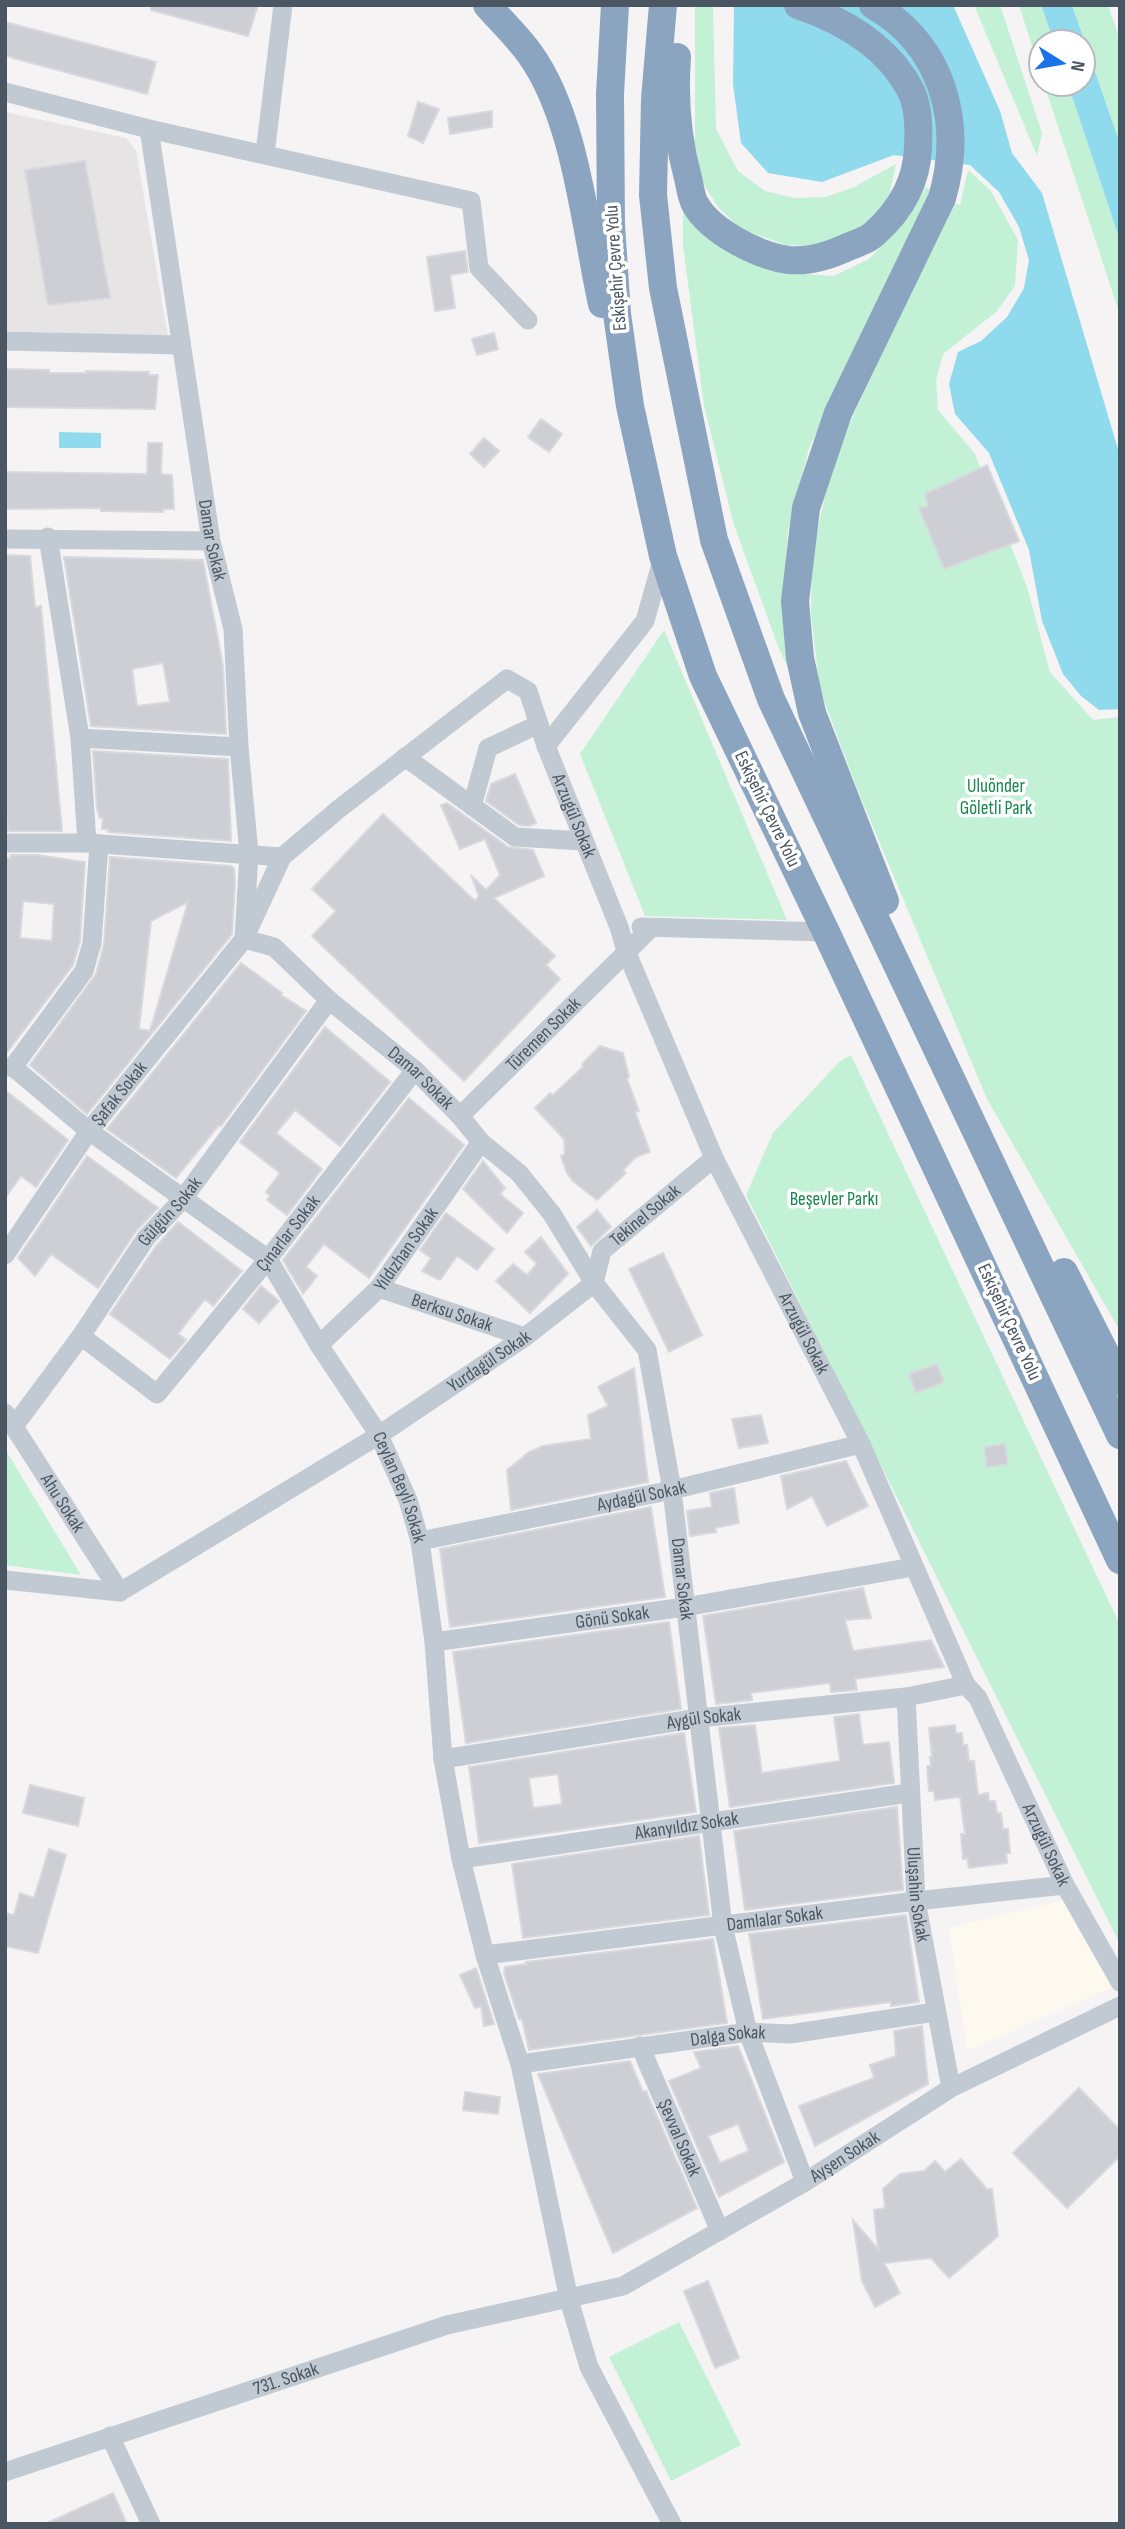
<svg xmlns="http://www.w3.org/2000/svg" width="1125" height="2529" font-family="'Sofia Sans Condensed',sans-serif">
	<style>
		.commercial { fill: #fdf9ef }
		.education { fill: #e6e4e5 }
		.green { fill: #c3f1d5 }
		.water { fill: #90daee }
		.building { fill: #cdcfd5; stroke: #d7d9de; stroke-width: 2; fill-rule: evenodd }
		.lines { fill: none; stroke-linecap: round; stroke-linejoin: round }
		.minor { stroke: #c1cad2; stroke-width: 19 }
		.highway { stroke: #8ba5c1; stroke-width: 28 }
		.labels { text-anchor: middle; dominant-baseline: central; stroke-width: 7; stroke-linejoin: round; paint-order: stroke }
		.street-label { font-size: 19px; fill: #4a5661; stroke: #fff }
		.park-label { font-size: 19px; fill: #17864f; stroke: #fff }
	</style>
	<rect width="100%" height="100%" fill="#f5f3f3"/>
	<path class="commercial" d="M1065,1900L1113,1987L967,2051L949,1928Z"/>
	<path class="education" d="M5,112L126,138L136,151L168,336L5,331Z"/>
	<path class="green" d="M695,5H713L716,129L738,171L765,191L795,198L826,197L854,187L896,164L890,192L881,213L857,233L815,246L786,245L741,229L718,207L703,183L695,145Z
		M974,5H1000L1042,133L1037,156Z
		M1019,5H1041L1054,42H1041V74Z
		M1072,5H1108L1120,40V144Z
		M1044,84H1068L1120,241V315Z
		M968,170L991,191L1018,240L1015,286L996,312L943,354L936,380L938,410L975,454L1027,587L1050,672L1093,720L1120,717V1331L987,1099L858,791L820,690L811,614L812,555L833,459L952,203L960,205Z
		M926,187L933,192L809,448L788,531L784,595L790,671L779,649L734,525L704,406L683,245V203L778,272L834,276L869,259L899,229Z
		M664,630L787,920L645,916L580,754Z
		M851,1055L1120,1625V1944L746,1195L773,1133L839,1062Z
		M5,1449L81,1575L5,1565Z
		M679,2322L741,2445L671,2481L609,2357Z"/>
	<path class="water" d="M734,5H953L1000,111L1012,153L1042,193L1120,456V709L1099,710L1081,696L1063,674L1042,621L1029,550L989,453L955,414L949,384L958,352L981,341L1007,317L1024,288L1029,260L1019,227L999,192L970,165L894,155L822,182L768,173L741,143L733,84Z
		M1041,5H1072L1120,144V241L1068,84H1083V42H1054Z
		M59,432L101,433V448H59Z"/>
	<path class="building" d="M151,5H258L248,36L151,10Z
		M5,22L156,62L147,94L13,58L5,55Z
		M418,102L439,109L423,143L408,136Z
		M492,111V127L450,134L448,118Z
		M85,161L110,298L48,305L25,170Z
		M465,251L468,272L450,275L455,308L435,311L427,257Z
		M494,333L498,349L477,355L472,339Z
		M5,369L49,370V373H86V371L149,372V375H158L155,409L5,407Z
		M541,419L562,434L549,452L528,437Z
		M484,438L499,451L484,467L470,454Z
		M148,443H162L161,474L172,475L174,509H163V512L101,511V508L5,509V472L147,474Z
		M987,465L1019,541L944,569L919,508L928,506L925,494Z
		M5,555L30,556L35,607L41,606L62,831H8L5,801Z
		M64,557L203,560L223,666L226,734L91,726ZM163,663L170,702L137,706L132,669Z
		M93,751L228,759L231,841L108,832V829H102L103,818H100L97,809Z
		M515,774L536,823L529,826L519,825L486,801L491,784Z
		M447,803L508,847L533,850L544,876L494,898L555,956L546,965L560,979L464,1081L312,936L336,911L312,889L383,814L475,901L479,896L471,875L486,890L500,875L485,839L460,849L441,805Z
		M11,855H37L85,862L80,941L73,965L5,1055V858H11ZM23,901L54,904L52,941L20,938Z
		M110,857L231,866L234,868L235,883L232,934L87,1114L30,1065L96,974L104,944ZM188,902L150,1031L139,1029L151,921Z
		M241,963L282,993L281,995L306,1011L221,1126L219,1125L176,1178L107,1129Z
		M325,1027L390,1082L340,1146L295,1110L276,1133L322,1169L287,1215L267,1200L270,1196L266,1192L280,1173L240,1142Z
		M600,1046L623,1053L629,1077L627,1079L639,1111L635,1112L650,1152L636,1157L623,1170L626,1173L597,1200L573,1181L567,1173L561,1156L565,1154L564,1139L535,1108L550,1093L553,1095L583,1067L582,1064Z
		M5,1090L68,1140L36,1187L21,1176L5,1198Z
		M409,1098L464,1145L369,1278L324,1244L306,1267L317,1276L303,1294L283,1260Z
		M87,1156L158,1208L136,1231L98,1288L51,1254L35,1276L18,1258Z
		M483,1161L505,1188L500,1194L523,1213L507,1233L463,1189Z
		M597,1210L611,1227L591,1246L577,1227Z
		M446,1213L494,1249L477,1270L457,1256L440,1280L422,1271L431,1258L420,1250Z
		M178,1222L242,1271L213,1306L205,1299L178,1334L186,1340L170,1359L110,1314L156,1246Z
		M541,1237L568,1274L530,1313L496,1281L513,1264L527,1275L537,1264L525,1252Z
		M663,1253L702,1335L669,1352L629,1269Z
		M261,1286L279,1301L259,1323L243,1309Z
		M937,1364L944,1382L916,1393L909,1374Z
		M634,1368L648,1482L511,1510L507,1470L529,1452L543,1446L591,1439L588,1415L608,1406L598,1387Z
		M761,1415L768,1443L739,1448L732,1419Z
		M1005,1444L1008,1464L987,1467L984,1447Z
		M846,1461L868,1506L827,1526L812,1496L787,1509L781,1476Z
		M734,1488L739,1523L715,1528L716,1532L690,1536L687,1511L712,1507L710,1493Z
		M651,1507L665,1597L450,1627L440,1549Z
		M863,1588L871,1618L845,1620L853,1651L931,1640L944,1667L855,1679L857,1690L831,1692L830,1683L751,1693L752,1700L716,1704L703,1616Z
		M669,1622L681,1709L466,1743L453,1652Z
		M859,1714L863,1745L889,1742L894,1783L730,1807L719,1728L755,1725L762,1773L840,1761L834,1717Z
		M955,1725L956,1733H962L963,1745H967L969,1761H974L978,1795L988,1793L989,1801H995L997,1813H1001L1003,1829H1008L1010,1853H1006L1007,1863L969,1868L967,1858L963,1859L961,1834H965L960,1797L935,1800L934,1791H929L927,1766H931L930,1757H932L929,1728Z
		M684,1733L696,1812L479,1843L469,1767ZM558,1774L562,1804L533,1808L529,1778Z
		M30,1785L84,1798L78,1826L23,1813Z
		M897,1807L903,1890L745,1910L734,1831Z
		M699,1836L709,1915L523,1938L512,1864Z
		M49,1849L66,1855L38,1953L5,1946V1913L14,1915L20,1893L34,1898Z
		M906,1915L919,2002L891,2006V2002L763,2019L749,1934Z
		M713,1939L727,2023L529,2050L522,2019H519L504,1973L505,1967L527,1964L526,1962Z
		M476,1968L494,2024L484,2026L481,2006L475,2008L460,1975Z
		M922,2026L928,2084L815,2146L799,2106L874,2078L870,2065L896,2056L894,2031Z
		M738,2046L784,2162L719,2197L669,2081L701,2068L694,2052ZM738,2124L749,2151L720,2163L708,2136Z
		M630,2061L643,2092L646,2091L697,2208L613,2253L538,2074Z
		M1079,2088L1120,2130V2156L1067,2208L1013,2153Z
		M465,2092L500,2097L498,2114L463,2110Z
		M961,2159L987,2189H992L998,2236L949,2278L931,2258L884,2263L900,2293L875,2307L862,2281L853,2220L878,2249L874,2210L885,2208L883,2189L900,2174L924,2171L935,2161L945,2172Z
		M708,2281L739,2358L715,2368L684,2291Z
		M113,2493L127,2524H45Z"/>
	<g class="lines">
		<g class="minor">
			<path d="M5,92L149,129L471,201L479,268L528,320"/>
			<path id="s1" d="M149,129L211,541L233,629L239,747L249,853L244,939L274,947L329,1000L415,1070L460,1116L481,1142L519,1173L552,1214L594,1283L647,1350L672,1490L723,1926L748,2032L805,2182"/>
			<path d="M265,154L283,5"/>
			<path d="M5,341L181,345"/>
			<path d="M48,537L80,738L87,843"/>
			<path d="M5,539L211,541"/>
			<path d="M80,738L239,747"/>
			<path d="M546,746L645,621L663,557"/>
			<path d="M405,757L515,837L584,841"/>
			<path d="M472,806L488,748L539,724"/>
			<path d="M5,843H87L282,857"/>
			<path d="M641,927L826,932"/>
			<path id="s2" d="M5,1067H13L89,1131L268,1259L319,1345L379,1435L408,1500L420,1541L434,1642L443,1759L461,1859L485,1955L520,2064L569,2300L589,2367L672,2524"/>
			<path d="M13,1067L84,971L92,943L99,844"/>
			<path id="s3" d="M460,1116L651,928"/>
			<path id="s4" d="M5,1255L89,1131L244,939L282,857L340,808L507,679L528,691L546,746L619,927L626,951L714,1158L861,1444L966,1685L978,1698L1065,1885L1120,1982"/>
			<path id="s5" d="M594,1283L602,1251L714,1158"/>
			<path id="s6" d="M379,1288L525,1337"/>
			<path id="s7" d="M81,1336L157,1394L268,1259L415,1070"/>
			<path id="s8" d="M319,1345L379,1288L481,1142"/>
			<path id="s9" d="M5,1413L120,1592"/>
			<path id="s10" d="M15,1425L81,1336L146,1238L182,1200L329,1000"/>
			<path id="s11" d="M420,1541L672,1490L861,1444"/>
			<path id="s12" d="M5,1580L120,1592L379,1435L525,1337L594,1283"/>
			<path id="s13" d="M434,1642L685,1607L913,1567"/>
			<path id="s14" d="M906,1697L916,1901L951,2088"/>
			<path id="s15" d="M443,1759L699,1718L906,1697L966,1685"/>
			<path id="s16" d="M461,1859L909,1793"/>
			<path id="s17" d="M485,1955L916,1901L1065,1885"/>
			<path id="s18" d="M640,2046L720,2231"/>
			<path id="s19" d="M520,2064L748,2032L790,2034L935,2012"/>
			<path d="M110,2436L151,2524"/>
			<path id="s20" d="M5,2472L447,2325L623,2286L805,2182L951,2088L1120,2006"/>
		</g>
		<path class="highway" d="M487,5C501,21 517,36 530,54C576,118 585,227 602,304
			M615,5L610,94L611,225L617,314L630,406L663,556L703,676L826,932L1120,1560
			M663,5L655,99L653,195L663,288L714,540L771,699L1120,1435
			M873,5C943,45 964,123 942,198L838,413L806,508L795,601L800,658L812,713L885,901
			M677,57C674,98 677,138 688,178C690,186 691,197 695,204C710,231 758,256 789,260C810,262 831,255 850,246C858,243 868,240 874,234C900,211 917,182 918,147C919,129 919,106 910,89C887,46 842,20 798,5
			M1064,1272L1120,1382"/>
	</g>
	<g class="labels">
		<g class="street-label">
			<text transform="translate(616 268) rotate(-94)">Eskişehir Çevre Yolu</text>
			<text stroke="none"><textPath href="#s1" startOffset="416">Damar Sokak</textPath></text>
			<text transform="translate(767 809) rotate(64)">Eskişehir Çevre Yolu</text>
			<text stroke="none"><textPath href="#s4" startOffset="931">Arzugül Sokak</textPath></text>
			<text stroke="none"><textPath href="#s3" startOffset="117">Türemen Sokak</textPath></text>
			<text stroke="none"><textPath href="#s1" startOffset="1046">Damar Sokak</textPath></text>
			<text stroke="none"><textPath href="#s4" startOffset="198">Şafak Sokak</textPath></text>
			<text stroke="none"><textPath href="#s10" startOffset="264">Gülgün Sokak</textPath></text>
			<text stroke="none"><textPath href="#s5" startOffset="89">Tekinel Sokak</textPath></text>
			<text stroke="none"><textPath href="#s7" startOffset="303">Çınarlar Sokak</textPath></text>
			<text stroke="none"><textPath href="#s8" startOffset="130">Yıldızhan Sokak</textPath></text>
			<text stroke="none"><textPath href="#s6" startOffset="77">Berksu Sokak</textPath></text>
			<text transform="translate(1009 1322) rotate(65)">Eskişehir Çevre Yolu</text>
			<text stroke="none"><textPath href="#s4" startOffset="1498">Arzugül Sokak</textPath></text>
			<text stroke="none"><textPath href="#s12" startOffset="551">Yurdagül Sokak</textPath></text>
			<text stroke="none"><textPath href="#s2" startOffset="592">Ceylan Beyli Sokak</textPath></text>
			<text stroke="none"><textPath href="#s11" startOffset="226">Aydagül Sokak</textPath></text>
			<text stroke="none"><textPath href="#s9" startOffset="107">Ahu Sokak</textPath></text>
			<text stroke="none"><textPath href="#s1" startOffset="1634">Damar Sokak</textPath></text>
			<text stroke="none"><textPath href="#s13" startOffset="180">Gönü Sokak</textPath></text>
			<text stroke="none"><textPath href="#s15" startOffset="264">Aygül Sokak</textPath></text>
			<text stroke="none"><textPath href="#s16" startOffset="228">Akanyıldız Sokak</textPath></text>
			<text stroke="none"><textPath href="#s4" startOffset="2065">Arzugül Sokak</textPath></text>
			<text stroke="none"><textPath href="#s14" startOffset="198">Uluşahin Sokak</textPath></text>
			<text stroke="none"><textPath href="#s17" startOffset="292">Damlalar Sokak</textPath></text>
			<text stroke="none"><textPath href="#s19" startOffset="210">Dalga Sokak</textPath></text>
			<text stroke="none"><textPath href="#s18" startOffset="100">Şevval Sokak</textPath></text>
			<text stroke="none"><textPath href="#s20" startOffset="903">Ayşen Sokak</textPath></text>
			<text stroke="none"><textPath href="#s20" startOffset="296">731. Sokak</textPath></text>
		</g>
		<g class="park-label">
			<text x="996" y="786">Uluönder<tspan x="996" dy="22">Göletli Park</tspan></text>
			<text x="834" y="1199">Beşevler Parkı</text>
		</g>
	</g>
	<rect width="1125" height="2529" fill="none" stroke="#4a5661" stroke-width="14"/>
	<g transform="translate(1062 63) rotate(101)"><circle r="33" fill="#ffffff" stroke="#b7bbc0" stroke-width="2"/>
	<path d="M0-5L12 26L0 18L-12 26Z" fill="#1a73e8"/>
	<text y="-10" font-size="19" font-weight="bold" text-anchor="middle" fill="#4a5661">N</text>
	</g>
</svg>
